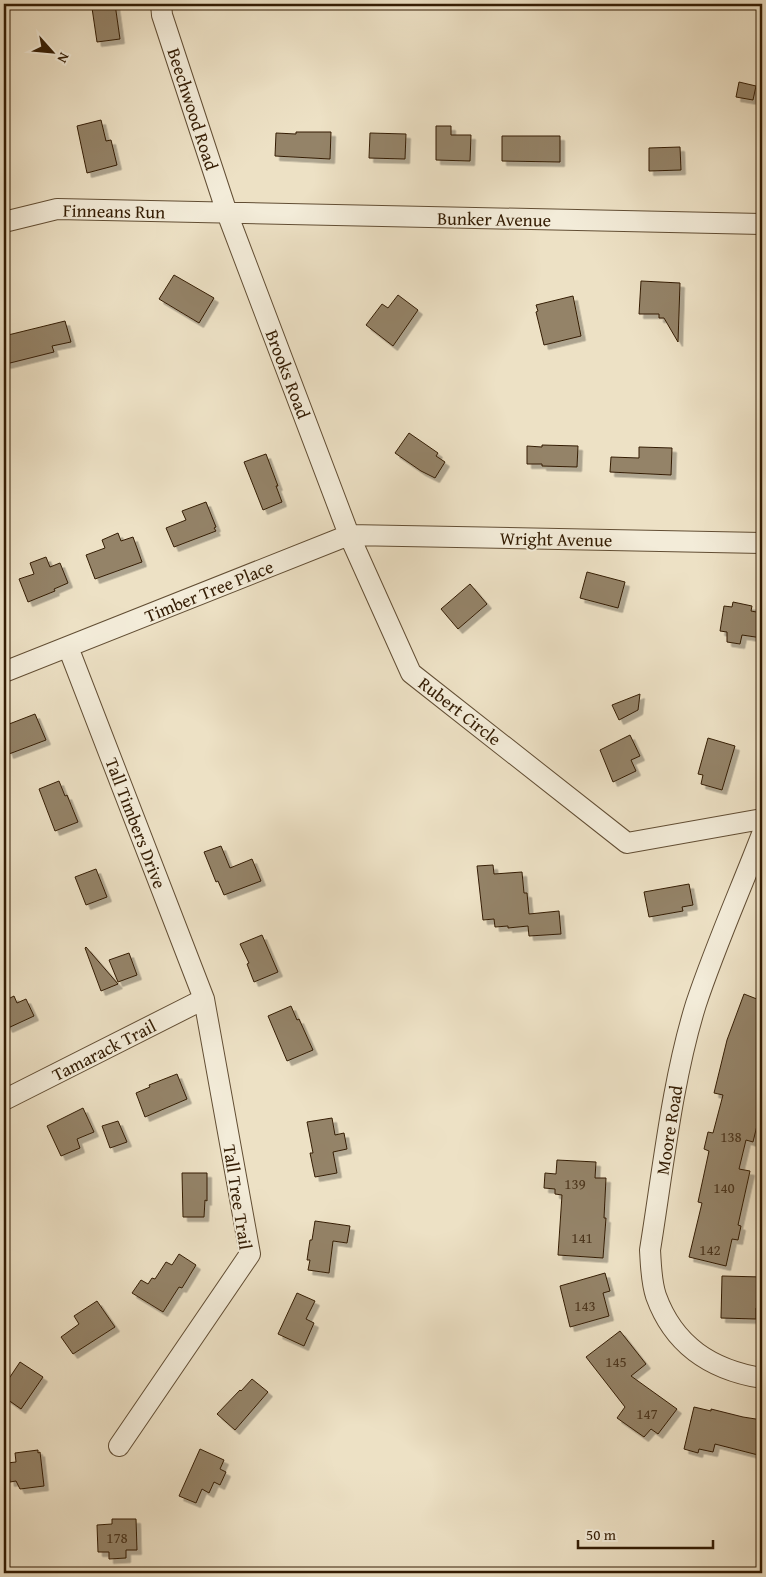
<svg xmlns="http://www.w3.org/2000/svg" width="766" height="1577" font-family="'Gentium Book Plus',serif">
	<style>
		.building { fill: #948368; stroke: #341d04; filter: url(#shadow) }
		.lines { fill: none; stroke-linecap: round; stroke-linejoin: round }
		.street-casing { stroke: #624e34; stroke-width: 22 }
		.street { stroke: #f3ecd9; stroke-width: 20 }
		.labels { text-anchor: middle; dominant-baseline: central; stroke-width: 4; stroke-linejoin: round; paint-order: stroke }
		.number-label { font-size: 15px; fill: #4c361d }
		.street-label { font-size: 18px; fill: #341d04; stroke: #f3ecd9 }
	</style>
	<defs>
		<filter id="shadow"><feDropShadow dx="4.5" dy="4.5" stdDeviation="0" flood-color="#0004"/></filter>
	</defs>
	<rect width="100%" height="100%" fill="#ede1c5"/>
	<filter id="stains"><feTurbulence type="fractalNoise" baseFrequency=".004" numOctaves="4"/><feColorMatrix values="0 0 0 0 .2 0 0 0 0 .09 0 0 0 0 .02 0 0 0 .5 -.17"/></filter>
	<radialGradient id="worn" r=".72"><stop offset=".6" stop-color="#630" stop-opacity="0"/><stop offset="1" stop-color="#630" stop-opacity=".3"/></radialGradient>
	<path class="building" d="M115,4L120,39L97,42L92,8Z
		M739,82L756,86L753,100L736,97Z
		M101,120L106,141L111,140L117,165L87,173L77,126Z
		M436,126H451V135H471L470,161L436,160Z
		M296,132H331L330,159L275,156L276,133L296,134Z
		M370,133L406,134L405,159L369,158Z
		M502,136H560V162L502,161Z
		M680,147L681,170L649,171V148Z
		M174,275L214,298L199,323L159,299Z
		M641,281L680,283L678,342L664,318H659V314H639Z
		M398,295L418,310L393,346L366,325L382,304L388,308Z
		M573,296L581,336L544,345L536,312L538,311L536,305Z
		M65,321L71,342L52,346L54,352L6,364L4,356V336Z
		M409,433L438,453L436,456L445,462L435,478L421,471L395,453Z
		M542,445L578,446L577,467L542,466V464H527V446L542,447Z
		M639,447L672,448L671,475L610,472L611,457L639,458Z
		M266,454L278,486H276L282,502L263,510L244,462Z
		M206,502L216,527L214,528L216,531L174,547L166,528L186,520L182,511Z
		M118,533L121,541L133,537L142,562L95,579L86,555L105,548L102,540Z
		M46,557L50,567L60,563L68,583L54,589L55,591L28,602L19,579L34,574L30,563Z
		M587,572L625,582L618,608L580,598Z
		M470,584L487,604L458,629L441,609Z
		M733,602L752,606L751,611L762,613V638L742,635L740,644L727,642V632L720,631L724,606L732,607Z
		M640,694L638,710L619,720L612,705Z
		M35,714L46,740L9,754L4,739V726Z
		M630,735L640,756L631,760L636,771L613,782L600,750Z
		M708,738L735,746L722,790L701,784L703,775L698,774Z
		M59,781L65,796L67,795L78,822L55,831L39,789Z
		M221,846L230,868L252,859L261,881L224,895L218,881L216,882L204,852Z
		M493,865L494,874L522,872L524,893H527L529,914L559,911L561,934L529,936L528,926L508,928V926L495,927L494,919L483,920L477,866Z
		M96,869L107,897L86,905L75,877Z
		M689,884L693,905L682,907L683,911L649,917L644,892Z
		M262,935L278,972L254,982L247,964L249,963L240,944Z
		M86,947L118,984L101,991L85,948Z
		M129,953L137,975L118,982L109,960Z
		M744,994L762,1001V1105L753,1142L746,1140L739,1169L750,1171L738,1225L741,1226L738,1240L732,1239L726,1266L689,1257L702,1203L698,1202L709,1151L704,1149L708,1132L713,1133L723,1095L714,1093L727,1040Z
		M14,996L17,1003L26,999L34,1016L8,1028L4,1020V1001Z
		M291,1006L297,1020L299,1019L313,1050L287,1061L268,1016Z
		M177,1074L187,1099L145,1117L136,1093L150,1087L149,1085Z
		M83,1108L94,1132L77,1139L80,1148L61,1156L47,1126Z
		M332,1118L335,1135L344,1133L347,1149L333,1152L337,1173L315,1177L310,1153H313L307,1122Z
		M118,1121L127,1142L110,1148L102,1126Z
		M557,1160L596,1162L595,1178H606L604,1218H606L603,1258L558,1255L562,1195L555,1194V1189L544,1188L545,1173L556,1174Z
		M182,1173H207V1201L205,1200L204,1217H183Z
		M315,1221L350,1226L347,1243L333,1241L329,1273L308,1270L310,1260H307L310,1240H312Z
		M179,1254L196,1265L182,1288L179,1287L163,1312L132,1293L141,1280L148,1284L152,1278L155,1279L166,1262L172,1265Z
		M605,1273L610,1291L603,1293L609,1316L570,1327L560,1286Z
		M722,1276L762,1277V1308H756V1319L721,1318Z
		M297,1293L315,1301L306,1319L314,1323L304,1346L278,1334Z
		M97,1301L115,1327L73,1354L61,1337L79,1324L74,1316Z
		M620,1331L646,1364L631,1376L677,1409L658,1434L651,1429L644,1437L617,1418L625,1407L586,1357Z
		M20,1362L43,1377L21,1409L4,1397V1386Z
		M252,1379L268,1392L235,1430L217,1414L240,1390L241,1391Z
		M694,1407L711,1411V1409L743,1417L762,1420V1456L715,1444L713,1452L699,1449L698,1453L684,1449Z
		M200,1449L224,1460L220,1469L226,1472L220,1485L214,1482L209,1493L202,1489L196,1503L179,1496Z
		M38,1450V1453L40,1452L44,1486L20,1489L16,1481L10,1482L7,1463L16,1462L15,1453Z
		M112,1519H136L137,1550H126V1558L109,1559V1552H98L97,1525L112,1524Z"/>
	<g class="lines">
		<defs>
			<path id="street" d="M161,4L162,15L227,213L349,535L411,673L627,843L762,819
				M4,222L57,209L762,224
				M68,647L204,999L250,1254L119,1446
				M4,672L349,535L762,543
				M762,834C740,891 715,947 696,1004C672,1081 663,1170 650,1250C651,1265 651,1281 656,1296C674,1346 712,1370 762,1378
				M4,1100L204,999"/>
		</defs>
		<use href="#street" class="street-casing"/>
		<use href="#street" class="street"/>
	</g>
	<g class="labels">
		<g class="number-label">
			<text x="731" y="1136">138</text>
			<text x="575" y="1183">139</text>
			<text x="724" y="1187">140</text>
			<text x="582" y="1237">141</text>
			<text x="710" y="1249">142</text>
			<text x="585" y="1305">143</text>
			<text x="616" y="1361">145</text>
			<text x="647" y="1413">147</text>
			<text x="117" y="1537">178</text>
		</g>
		<g class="street-label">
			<text transform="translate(193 109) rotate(72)">Beechwood Road</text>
			<text transform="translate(114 211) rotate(1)">Finneans Run</text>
			<text transform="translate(494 219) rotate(1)">Bunker Avenue</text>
			<text transform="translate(288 374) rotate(69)">Brooks Road</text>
			<text transform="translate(556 539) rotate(1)">Wright Avenue</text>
			<text transform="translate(209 591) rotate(-22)">Timber Tree Place</text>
			<text transform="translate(460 711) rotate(38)">Rubert Circle</text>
			<text transform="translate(136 823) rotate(69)">Tall Timbers Drive</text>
			<text transform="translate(104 1050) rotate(-27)">Tamarack Trail</text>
			<text transform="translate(669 1130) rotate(-81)">Moore Road</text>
			<text transform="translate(238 1197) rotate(81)">Tall Tree Trail</text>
		</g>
	</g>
	<rect width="766" height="1577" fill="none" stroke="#ede1c5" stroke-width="20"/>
	<rect x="5" y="5" width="756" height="1567" fill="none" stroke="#341d04" stroke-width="2.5"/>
	<rect x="10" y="10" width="746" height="1557" fill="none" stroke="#341d04"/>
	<g transform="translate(52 52) rotate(117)" stroke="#f3ecd9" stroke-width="4" paint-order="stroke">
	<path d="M0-4L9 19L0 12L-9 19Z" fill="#341d04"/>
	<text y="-8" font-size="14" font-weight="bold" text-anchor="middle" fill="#341d04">N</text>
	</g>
	<path d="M578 1540v8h135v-8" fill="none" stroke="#341d04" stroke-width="2.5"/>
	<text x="586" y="1540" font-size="15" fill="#341d04" stroke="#f3ecd9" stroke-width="4" paint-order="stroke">50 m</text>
	<rect width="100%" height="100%" filter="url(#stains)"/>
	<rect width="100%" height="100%" fill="url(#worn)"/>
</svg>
